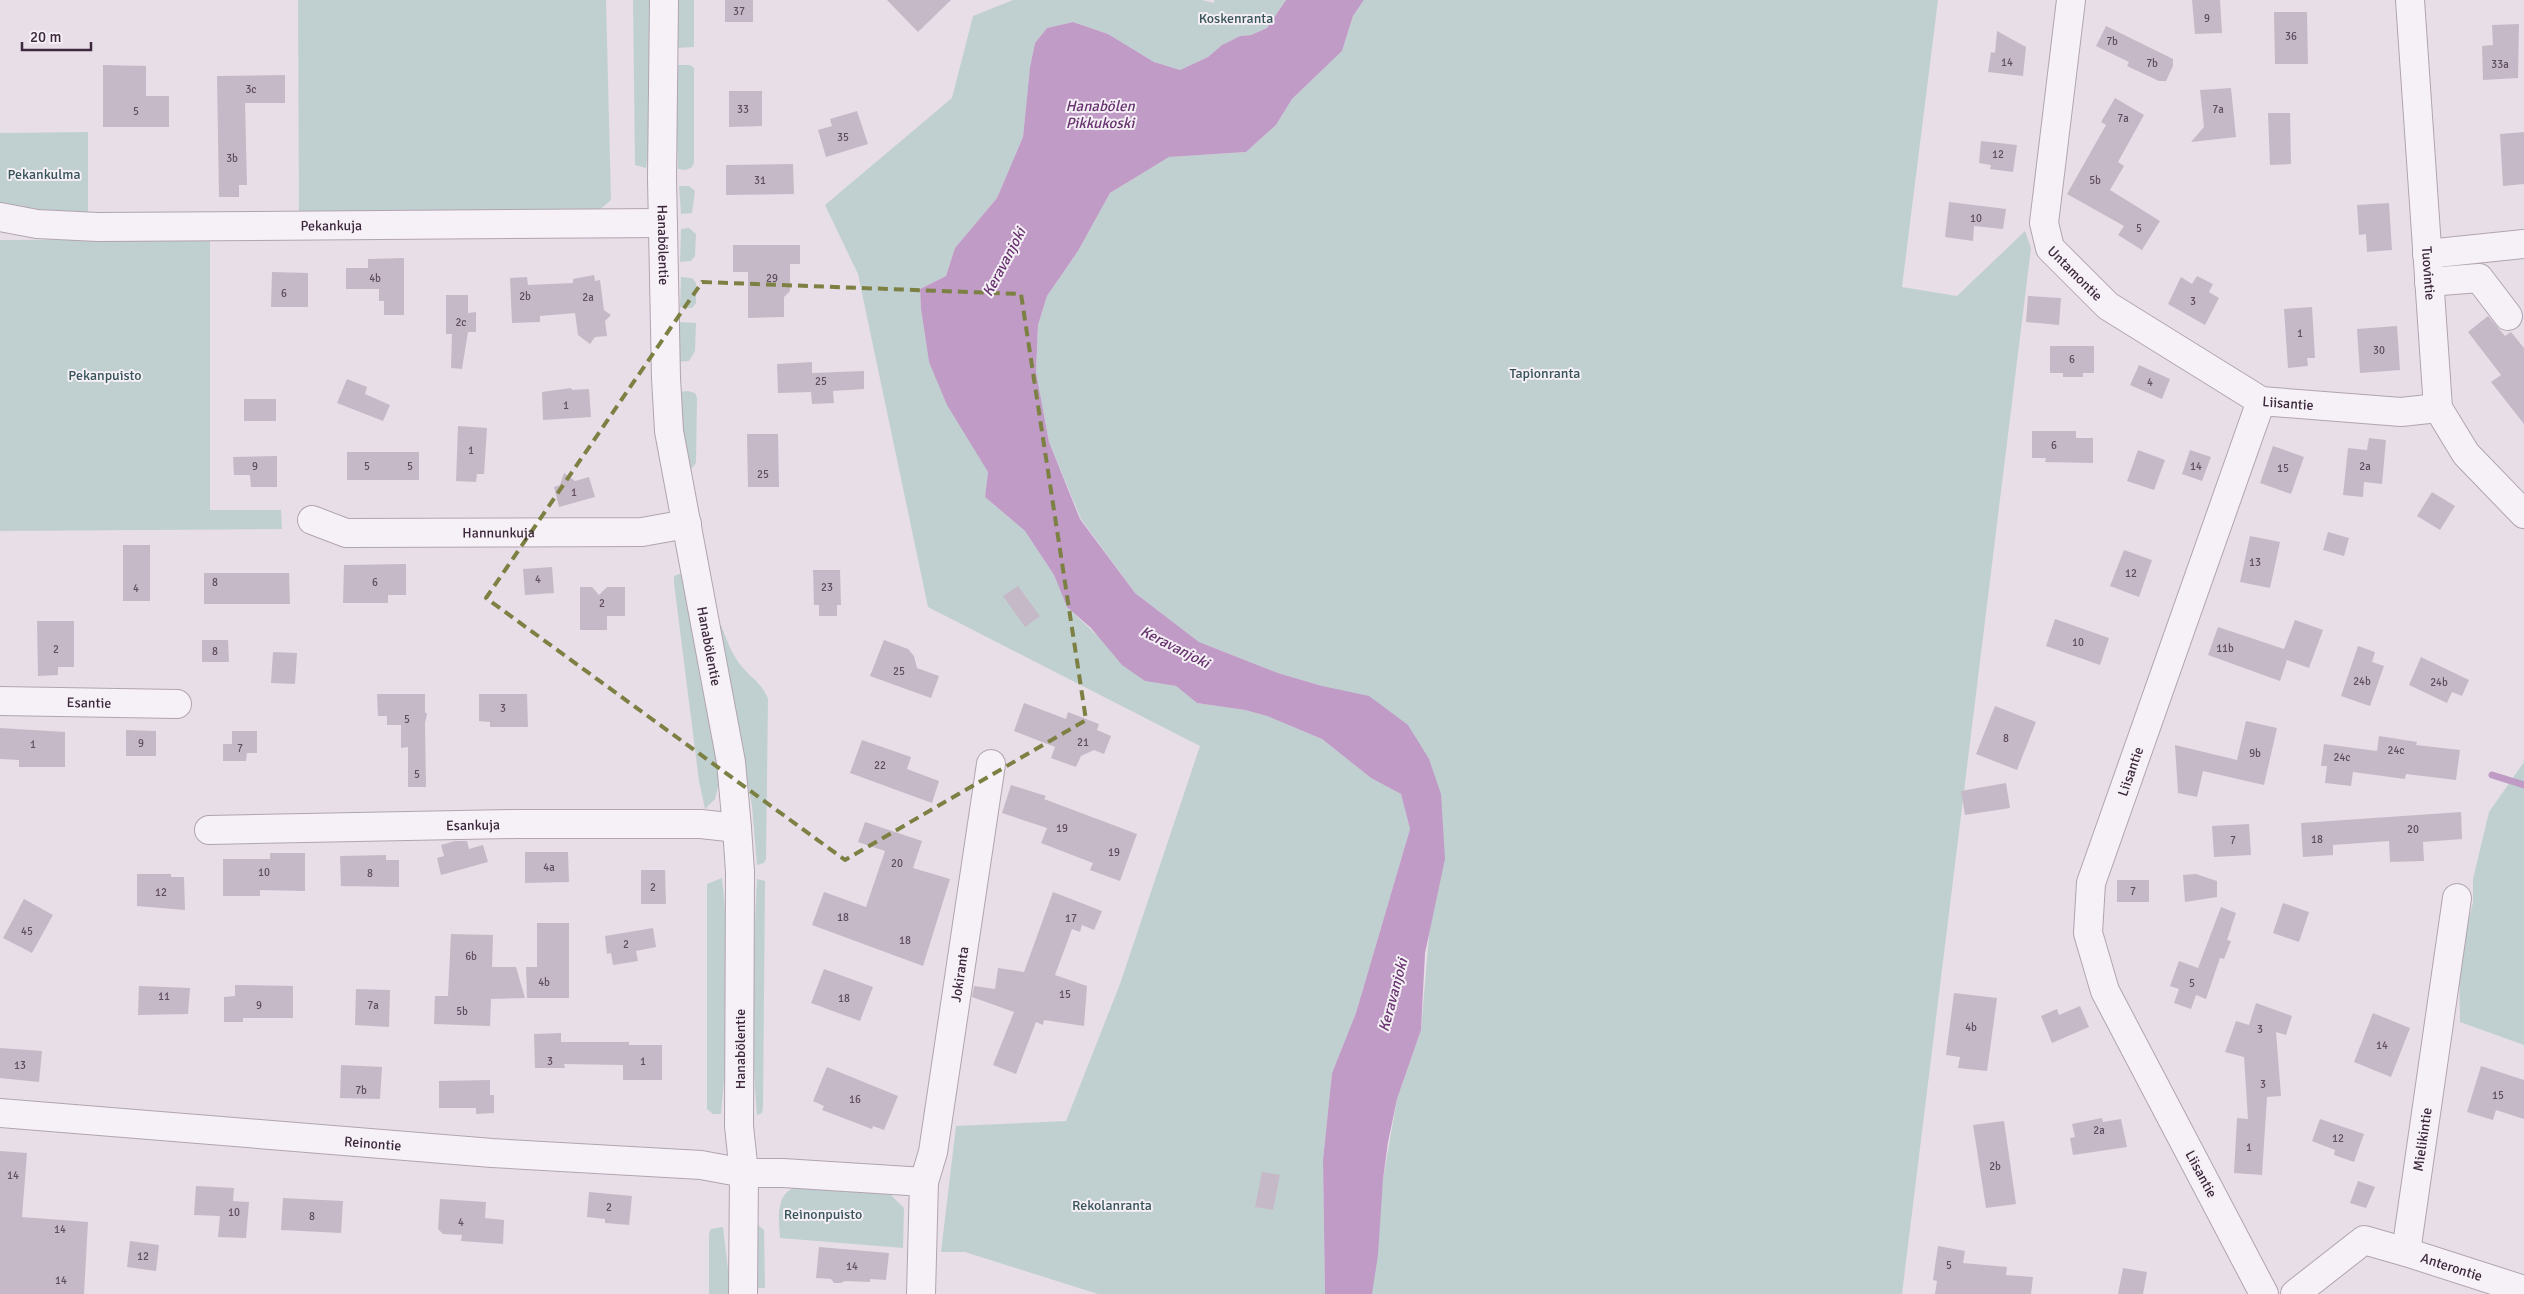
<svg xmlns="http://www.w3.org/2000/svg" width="2524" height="1294" font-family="Signika,sans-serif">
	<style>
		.green { fill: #c0d0d1 }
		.water { fill: #bf9bc6 }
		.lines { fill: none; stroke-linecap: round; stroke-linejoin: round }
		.stream { stroke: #bf9bc6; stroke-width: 7 }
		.building { fill: #c6b9c7 }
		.minor-casing { stroke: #b1a4b1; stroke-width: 30 }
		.minor { stroke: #f6f1f6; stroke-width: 28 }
		.marked { fill: none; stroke: #7d8043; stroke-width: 4; stroke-dasharray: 10 6; stroke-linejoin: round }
		.labels { text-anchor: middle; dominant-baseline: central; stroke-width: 4; stroke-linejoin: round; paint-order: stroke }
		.number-label { font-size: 11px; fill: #5f4c60 }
		.park-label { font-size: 14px; fill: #365459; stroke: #f4eef5 }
		.street-label { font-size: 14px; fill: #3d283d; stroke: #f4eef5 }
		.water-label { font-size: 15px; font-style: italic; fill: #68346f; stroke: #f4eef5 }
	</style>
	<rect width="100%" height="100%" fill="#e7dee7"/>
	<path class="green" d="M298,0H606L611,200L598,211L299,214Z
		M633,0H650L651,9V127L646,168L635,165Z
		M677,0H694V47L675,48Z
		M1013,0H1202L1213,3L1215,0H1286L1267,28L1251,35L1240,36L1222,45L1208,57L1180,70L1154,62L1108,34L1073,22L1047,28L1035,43L1030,67L1023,137L997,198L955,248L946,276L920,289L921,309L929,362L988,472L985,497L1025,531L1054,575L1067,607L1145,681L1176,686L1197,703L1245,710L1267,716L1322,739L1371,778L1401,794L1410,829L1356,1013L1332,1073L1323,1161L1325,1294H1098L965,1252H941L956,1126L1066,1121L1120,984L1200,746L928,607L858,274L825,205L952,98L973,16Z
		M1364,0H1938L1902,287L1957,296L2025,231L2031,248L1902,1294H1370L1383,1179L1397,1099L1421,1030L1441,794L1322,686L1278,673L1199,642L1135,593L1081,519L1049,442L1036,372L1038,325L1047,296L1078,251L1110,193L1169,157L1246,152L1276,125L1292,99L1342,51L1353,16Z
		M674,65H690L694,68V163L692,167L686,170L678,169Z
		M88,132V215L0,207V133Z
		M679,186H689L695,191L692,213L681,214Z
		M689,228L696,234L695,256L691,261L680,262L681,229Z
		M210,239V510H281L282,529L0,531V240Z
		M681,277L692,278L696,283V303L692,308L680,307Z
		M679,322L696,323L695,351L689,361L676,362Z
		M688,391L695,393L697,398L696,463L688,473L677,392Z
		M682,573L721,776L715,799L705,809L699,781L674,583V576Z
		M721,625C727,640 732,656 743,668C753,679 763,685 768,699L766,859L764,863L757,865L752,806L717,626Z
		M2524,762V1045L2460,1022L2459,963L2473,902V879L2489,812Z
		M722,878C731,959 729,1033 721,1114H713L707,1109V884Z
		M757,879L765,881V884L763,1107L762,1113L757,1115C750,1036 753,958 757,879Z
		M818,1185L889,1193L904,1208L903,1248L780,1238C779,1223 775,1194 794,1188C801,1185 811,1186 818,1185Z
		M758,1225L764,1230L765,1288H754Z
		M723,1227L731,1294H709V1234L711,1229Z"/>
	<path class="water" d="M1286,0H1364L1353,16L1342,51L1292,99L1276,125L1246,152L1169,157L1110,193L1078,251L1047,296L1038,325L1036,372L1049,442L1080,519L1135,593L1199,642L1278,673L1322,686L1369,696L1408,725L1429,759L1441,794L1445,859L1425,953L1421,1030L1397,1099L1388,1142L1383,1179L1378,1255L1372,1294H1325L1323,1160L1332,1073L1356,1013L1410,829L1401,794L1371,778L1322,739L1267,716L1245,710L1197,703L1176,686L1145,681L1122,665L1091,628L1067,607L1054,575L1025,531L985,497L988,472L947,405L929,362L921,309L920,289L946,276L955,248L997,198L1023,137L1030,67L1035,43L1047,28L1073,22L1108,34L1154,62L1180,70L1208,57L1222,45L1240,36L1251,35L1267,28Z"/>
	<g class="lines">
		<path class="stream" d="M2492,775L2524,785"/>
	</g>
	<path class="building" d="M725,0H753V22H725Z
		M887,0H951L918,32Z
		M2192,0H2220L2222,33L2195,34Z
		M2274,12H2307L2308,64H2275Z
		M2519,24L2518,78L2483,80L2482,46L2493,45L2492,25Z
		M2106,26L2173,59V66L2166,81H2159L2127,66L2129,62L2096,46Z
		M1997,31L2026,47L2023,76L1988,72L1991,52L1995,53Z
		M103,65L146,66V96H169V127H103Z
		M285,75V103H245L247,185H239V197H219L217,76Z
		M2231,88L2236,137L2191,142L2204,127L2200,90Z
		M729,91H762V126L729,127Z
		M2115,98L2144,115L2118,162L2124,166L2110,190L2160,221L2142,250L2118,235L2124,226L2067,194L2106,125L2101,122Z
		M857,111L868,144L826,157L818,130L832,126L830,119Z
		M2268,113H2290L2291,164L2270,165Z
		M2524,132V184L2503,186L2500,134Z
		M1981,141L2017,145L2013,172L1990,169L1991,165L1979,163Z
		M793,164L794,194L726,195V165Z
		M1949,202L2006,209L2003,229L1974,226L1973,241L1945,237Z
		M2389,203L2392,250L2367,252L2366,234L2359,235L2357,205Z
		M733,245H800V264H790V291L784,297V317L748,318V272H733Z
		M404,258V315H384V301H379V289H346V268H368V259Z
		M272,272L308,273V307H271Z
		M594,275L595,281L600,280L604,310L611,315L605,321L607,336L595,337L590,344L578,335L575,313L540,316V322L512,323L510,278L527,277L528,285L573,283V279Z
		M2197,276L2213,284L2209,292L2219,298L2205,325L2168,304L2181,277L2192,284Z
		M446,295H468V313L476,312V332H468L462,369L451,368L452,334H446Z
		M2028,296L2061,298L2059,325L2026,322Z
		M2312,307L2315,358H2307L2308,366L2288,368L2284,309Z
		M2488,316L2505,336L2511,332L2524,348V424L2491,382L2501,375L2468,332Z
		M2397,326L2400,370L2360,373L2357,329Z
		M2050,346H2094V373H2083V377H2063V373H2050Z
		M812,362V373L864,371V389L833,391L834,403L812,404L811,392L778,393L777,364Z
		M2139,365L2170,379L2162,399L2130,385Z
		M347,379L367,387L365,394L390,405L383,421L337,403Z
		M571,388L572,390L589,389L591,417L543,420L542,392Z
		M244,399H276V421H244Z
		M458,426L487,428L484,474H477L476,482L456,481Z
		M2032,431H2076V438H2093V463L2045,462L2046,458H2032Z
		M747,434H778L779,487H748Z
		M2369,438L2386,440L2382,484L2364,482L2363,497L2343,495L2348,448L2367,450Z
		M2273,446L2304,457L2291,494L2260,483Z
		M2138,450L2165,460L2154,490L2127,481Z
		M2190,450L2211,457L2202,481L2182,474Z
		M347,452H419V480H347Z
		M277,456V487H251L250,475H234L233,457Z
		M564,473L575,481L589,477L595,497L559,507L554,487L560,485Z
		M2432,492L2455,506L2440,530L2417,516Z
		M2328,532L2349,538L2344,556L2323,550Z
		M2250,536L2280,542L2270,588L2240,582Z
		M123,545H150V601H123Z
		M2124,550L2152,560L2139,597L2110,586Z
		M406,564V595H388V603H343L344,565Z
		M552,567L554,593L525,595L523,569Z
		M813,570H840L841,605H837V616H819V605H814Z
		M204,573H289L290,604H204Z
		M1018,586L1040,616L1025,627L1003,596Z
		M580,587H592L599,595L607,587H625V616H607V630H580Z
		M2055,619L2109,638L2100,665L2046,646Z
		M2295,620L2323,630L2309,668L2287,660L2280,681L2208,655L2218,627L2284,649Z
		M37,621H74V667H58V675L38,676Z
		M202,640H228L229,662H202Z
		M884,640L908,649L914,656L917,668L939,676L931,698L870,676Z
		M2358,646L2375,652L2372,662L2384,666L2370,706L2341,696Z
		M273,652L297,653L295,684L271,683Z
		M2421,657L2469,680L2462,696L2452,692L2447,703L2409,685Z
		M377,694H425V712L427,714L425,723L426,787H408V747L401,748V725H387V716H378Z
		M479,694H527L528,727H490V722L479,721Z
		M1024,703L1066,719L1068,712L1099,724L1097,730L1111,736L1104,754L1094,750L1081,756L1076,767L1051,758L1055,747L1014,731Z
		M1995,706L2036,722L2017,770L1976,754Z
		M2246,721L2277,728L2264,785L2203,771L2197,797L2178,793L2175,745L2237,760Z
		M0,728L65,732V767H19V760L0,759Z
		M126,730L156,731V756H126Z
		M232,731H257V753H247L246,761H223V744H232Z
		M2379,736L2417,742L2416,745L2460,750L2456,780L2406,774L2405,779L2353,772L2351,786L2325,783L2327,766H2321L2324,744L2377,751Z
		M862,740L911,757L907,769L939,781L932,803L850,773Z
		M2006,783L2010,808L1965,815L1961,791Z
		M1011,785L1046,796L1044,799L1137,834L1120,881L1090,870L1093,863L1041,843L1047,828L1002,813Z
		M2461,812L2462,839L2423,842L2424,861L2390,862L2389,841L2333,845V855L2303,857L2301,823Z
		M865,822L922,841L913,868L950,879L923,966L812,925L824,892L866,907L885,851L858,842Z
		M2249,824L2251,855L2214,857L2212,826Z
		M455,841H467L469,849L483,845L488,862L441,875L437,858L444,856L441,845Z
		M525,852H568L569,882L525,883Z
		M270,853H305V891L260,890V896H223V859H270Z
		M386,855V860H399V887L341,886L340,856Z
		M641,870H665L666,904H641Z
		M137,874H171V877H184L185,910L137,906Z
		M2196,874L2217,881V897L2185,902L2183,875Z
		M2117,880H2149V902H2117Z
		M1053,892L1102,911L1094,930L1082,925L1080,932L1072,929L1055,975L1087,986L1084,1026L1044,1020L1043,1025L1036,1022L1016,1074L993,1065L1014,1012L972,997L974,986L995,989L998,968L1024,972Z
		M24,899L53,915L32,953L3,938Z
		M2283,903L2309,912L2299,942L2273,933Z
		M2221,907L2236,913L2227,940L2231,941L2224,959L2220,958L2206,999L2196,995L2191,1009L2174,1003L2179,989L2170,986L2179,961L2198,968Z
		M537,923H569V998H527L526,967H537Z
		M653,928L656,947L636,951L638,961L613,965L611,953L607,954L605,936Z
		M451,934L493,935L492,967H516L525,998L491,999L490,1026L434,1024L435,996H448Z
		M824,969L873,987L860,1021L811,1003Z
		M235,985L293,986V1018H243V1022H224V997L235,996Z
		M139,986L190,988L188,1014L138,1015Z
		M356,989L390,990L389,1027L355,1025Z
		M1954,993L1997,998L1987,1071L1958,1068L1960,1057L1946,1055Z
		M2256,1003L2292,1016L2286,1035L2276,1032L2281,1096L2267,1097L2262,1175L2234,1173L2237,1118L2248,1119L2244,1057L2225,1052L2236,1021L2249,1025Z
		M2080,1006L2089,1027L2052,1043L2041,1016L2057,1009L2059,1015Z
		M2373,1013L2410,1028L2391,1077L2354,1062Z
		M561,1033V1042H629V1045H662V1080H623V1065L564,1064L565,1068H535L534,1034Z
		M0,1048L42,1051L39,1082L0,1078Z
		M341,1065L382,1067L380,1099L340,1098Z
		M2481,1066L2524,1080V1119L2496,1110L2493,1120L2467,1112Z
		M827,1067L898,1096L884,1130L873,1126L872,1129L822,1110L824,1106L813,1101Z
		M490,1080V1095H494V1113L476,1114V1108H439V1081Z
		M2102,1118L2103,1122L2121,1119L2127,1147L2073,1155L2070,1138L2075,1137L2072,1124Z
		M2320,1119L2364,1134L2354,1162L2334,1155L2335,1150L2312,1141Z
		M2004,1121L2016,1204L1986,1208L1973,1125Z
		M0,1151L27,1153L22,1217L88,1222L84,1294H0Z
		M1262,1172L1280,1175L1273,1210L1255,1207Z
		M2358,1181L2375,1187L2366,1208L2350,1203Z
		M196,1186L234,1188L233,1201L249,1202L246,1238L218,1237L220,1216L194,1215Z
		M589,1192L632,1196L629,1225L605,1223V1219L587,1217Z
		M283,1198L343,1201L341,1233L281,1230Z
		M440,1199L486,1202L485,1218L504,1220L503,1244L461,1241L462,1235L443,1234L438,1229Z
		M130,1241L159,1245L156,1271L127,1267Z
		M1938,1246L1965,1251L1963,1263L2007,1267L2006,1275L2033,1277L2031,1294H1935L1937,1281L1933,1280Z
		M819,1247L889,1253L886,1280L870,1279V1282L845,1281L841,1283H834L831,1279L816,1278Z
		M2123,1268L2147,1272L2143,1294H2118Z"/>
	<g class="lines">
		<defs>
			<g id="minor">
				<path id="s1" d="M664,0L662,178L666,378L669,431L731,762L737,828L740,872L739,1126L744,1173L743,1294"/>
				<path id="s2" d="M2071,0L2044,223L2050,248L2108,306L2261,401"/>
				<path id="s3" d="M2410,0L2438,408L2466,454L2524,514"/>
				<path id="s4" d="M0,217L37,224L98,227L663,223"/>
				<path d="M2427,254L2524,244"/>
				<path d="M2429,282L2479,278L2508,316"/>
				<path id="s5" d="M312,520L346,533L642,532L687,524"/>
				<path id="s6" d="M0,701L177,704"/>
				<path id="s7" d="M209,830L516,824H701L737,828"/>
				<path id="s8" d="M0,1113L492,1153L701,1165L744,1173H783L924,1182L921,1294"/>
				<path id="s9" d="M924,1182L933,1152L991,764"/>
				<path id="s10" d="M2406,1252L2524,1290"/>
				<path id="s11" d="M2264,1294L2105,991L2088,933L2091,883L2261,401L2401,412L2438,408"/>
				<path id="s12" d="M2295,1294L2364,1240L2406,1252L2457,898"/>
			</g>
		</defs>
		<use href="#minor" class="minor-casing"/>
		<use href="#minor" class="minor"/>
	</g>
	<path class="marked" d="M702,282L1021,294L1086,720L845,860L486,598Z"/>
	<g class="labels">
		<g class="number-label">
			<text x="739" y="11">37</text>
			<text x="2207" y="18">9</text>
			<text x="2291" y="36">36</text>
			<text x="2112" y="41">7b</text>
			<text x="2007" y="62">14</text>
			<text x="2152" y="63">7b</text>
			<text x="2500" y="64">33a</text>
			<text x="251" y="89">3c</text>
			<text x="743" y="109">33</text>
			<text x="2218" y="109">7a</text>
			<text x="136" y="111">5</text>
			<text x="2123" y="118">7a</text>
			<text x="843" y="137">35</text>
			<text x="1998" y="154">12</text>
			<text x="232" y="158">3b</text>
			<text x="760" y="180">31</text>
			<text x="2095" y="180">5b</text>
			<text x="1976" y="218">10</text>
			<text x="2139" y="228">5</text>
			<text x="375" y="278">4b</text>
			<text x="772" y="278">29</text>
			<text x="284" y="293">6</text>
			<text x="525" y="296">2b</text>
			<text x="588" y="297">2a</text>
			<text x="2193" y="301">3</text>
			<text x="461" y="322">2c</text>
			<text x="2300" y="333">1</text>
			<text x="2379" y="350">30</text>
			<text x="2072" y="359">6</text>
			<text x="821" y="381">25</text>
			<text x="2150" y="382">4</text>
			<text x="566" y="405">1</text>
			<text x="2054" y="445">6</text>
			<text x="471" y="450">1</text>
			<text x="255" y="466">9</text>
			<text x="367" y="466">5</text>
			<text x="410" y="466">5</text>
			<text x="2196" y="466">14</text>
			<text x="2365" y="466">2a</text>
			<text x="2283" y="468">15</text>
			<text x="763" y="474">25</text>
			<text x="574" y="492">1</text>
			<text x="2255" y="562">13</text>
			<text x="2131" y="573">12</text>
			<text x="538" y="579">4</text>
			<text x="215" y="582">8</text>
			<text x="375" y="582">6</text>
			<text x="827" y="587">23</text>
			<text x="136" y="588">4</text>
			<text x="602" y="603">2</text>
			<text x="2078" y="642">10</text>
			<text x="2225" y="648">11b</text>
			<text x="56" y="649">2</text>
			<text x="215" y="651">8</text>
			<text x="899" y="671">25</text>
			<text x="2362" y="681">24b</text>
			<text x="2439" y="682">24b</text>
			<text x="503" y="708">3</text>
			<text x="407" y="719">5</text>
			<text x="2006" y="738">8</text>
			<text x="1083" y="742">21</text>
			<text x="141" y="743">9</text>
			<text x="33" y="744">1</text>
			<text x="240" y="748">7</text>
			<text x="2396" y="750">24c</text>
			<text x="2255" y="753">9b</text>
			<text x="2342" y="757">24c</text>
			<text x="880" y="765">22</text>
			<text x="417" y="774">5</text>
			<text x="1062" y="828">19</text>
			<text x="2413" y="829">20</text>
			<text x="2317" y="839">18</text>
			<text x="2233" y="840">7</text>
			<text x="1114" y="852">19</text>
			<text x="897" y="863">20</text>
			<text x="549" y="867">4a</text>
			<text x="264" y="872">10</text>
			<text x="370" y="873">8</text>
			<text x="653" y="887">2</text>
			<text x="2133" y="891">7</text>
			<text x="161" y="892">12</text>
			<text x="843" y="917">18</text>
			<text x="1071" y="918">17</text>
			<text x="27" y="931">45</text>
			<text x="905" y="940">18</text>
			<text x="626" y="944">2</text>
			<text x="471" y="956">6b</text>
			<text x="544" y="982">4b</text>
			<text x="2192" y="983">5</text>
			<text x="1065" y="994">15</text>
			<text x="164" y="996">11</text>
			<text x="844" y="998">18</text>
			<text x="259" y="1005">9</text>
			<text x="373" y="1005">7a</text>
			<text x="462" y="1011">5b</text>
			<text x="1971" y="1027">4b</text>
			<text x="2260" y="1029">3</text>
			<text x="2382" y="1045">14</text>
			<text x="550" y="1061">3</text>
			<text x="643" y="1061">1</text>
			<text x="20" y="1065">13</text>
			<text x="2263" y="1084">3</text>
			<text x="361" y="1090">7b</text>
			<text x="2498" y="1095">15</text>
			<text x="855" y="1099">16</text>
			<text x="2099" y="1130">2a</text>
			<text x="2338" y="1138">12</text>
			<text x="2249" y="1147">1</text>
			<text x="1995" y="1166">2b</text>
			<text x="13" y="1175">14</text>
			<text x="609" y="1207">2</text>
			<text x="234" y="1212">10</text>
			<text x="312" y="1216">8</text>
			<text x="461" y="1222">4</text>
			<text x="60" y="1229">14</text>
			<text x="143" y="1256">12</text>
			<text x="1949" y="1265">5</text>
			<text x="852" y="1266">14</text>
			<text x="61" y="1280">14</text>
		</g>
		<g class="park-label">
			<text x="1236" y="18">Koskenranta</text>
			<text x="44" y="174">Pekankulma</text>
			<text x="1545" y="373">Tapionranta</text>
			<text x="105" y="375">Pekanpuisto</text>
			<text x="1112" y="1205">Rekolanranta</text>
			<text x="823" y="1214">Reinonpuisto</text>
		</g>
		<g class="street-label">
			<text stroke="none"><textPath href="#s4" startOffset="332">Pekankuja</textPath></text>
			<text stroke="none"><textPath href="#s1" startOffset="245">Hanabölentie</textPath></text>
			<text stroke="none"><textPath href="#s2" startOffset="286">Untamontie</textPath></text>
			<text stroke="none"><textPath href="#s3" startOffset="274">Tuovintie</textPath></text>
			<text stroke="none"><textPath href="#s11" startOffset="991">Liisantie</textPath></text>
			<text stroke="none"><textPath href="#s5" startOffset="189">Hannunkuja</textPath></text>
			<text stroke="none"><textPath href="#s1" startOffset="650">Hanabölentie</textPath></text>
			<text stroke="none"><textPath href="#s6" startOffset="89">Esantie</textPath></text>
			<text stroke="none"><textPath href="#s11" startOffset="571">Liisantie</textPath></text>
			<text stroke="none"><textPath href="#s7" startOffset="264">Esankuja</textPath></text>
			<text stroke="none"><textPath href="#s9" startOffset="211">Jokiranta</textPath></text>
			<text transform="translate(740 1049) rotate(-90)">Hanabölentie</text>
			<text stroke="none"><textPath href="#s12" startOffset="245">Mielikintie</textPath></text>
			<text stroke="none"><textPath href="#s8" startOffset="374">Reinontie</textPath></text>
			<text transform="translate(2201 1174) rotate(62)">Liisantie</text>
			<text stroke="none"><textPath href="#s10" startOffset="48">Anterontie</textPath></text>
		</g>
		<g class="water-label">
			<text x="1100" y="106">Hanabölen<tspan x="1100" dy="17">Pikkukoski</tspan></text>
			<text transform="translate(1004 262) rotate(-62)">Keravanjoki</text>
			<text transform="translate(1175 647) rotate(27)">Keravanjoki</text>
			<text transform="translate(1393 995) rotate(-75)">Keravanjoki</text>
		</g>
	</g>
	<path d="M22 42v8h69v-8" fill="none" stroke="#3d283d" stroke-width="2.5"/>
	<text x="30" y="42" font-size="15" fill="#3d283d" stroke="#f4eef5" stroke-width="4" paint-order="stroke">20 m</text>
</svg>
